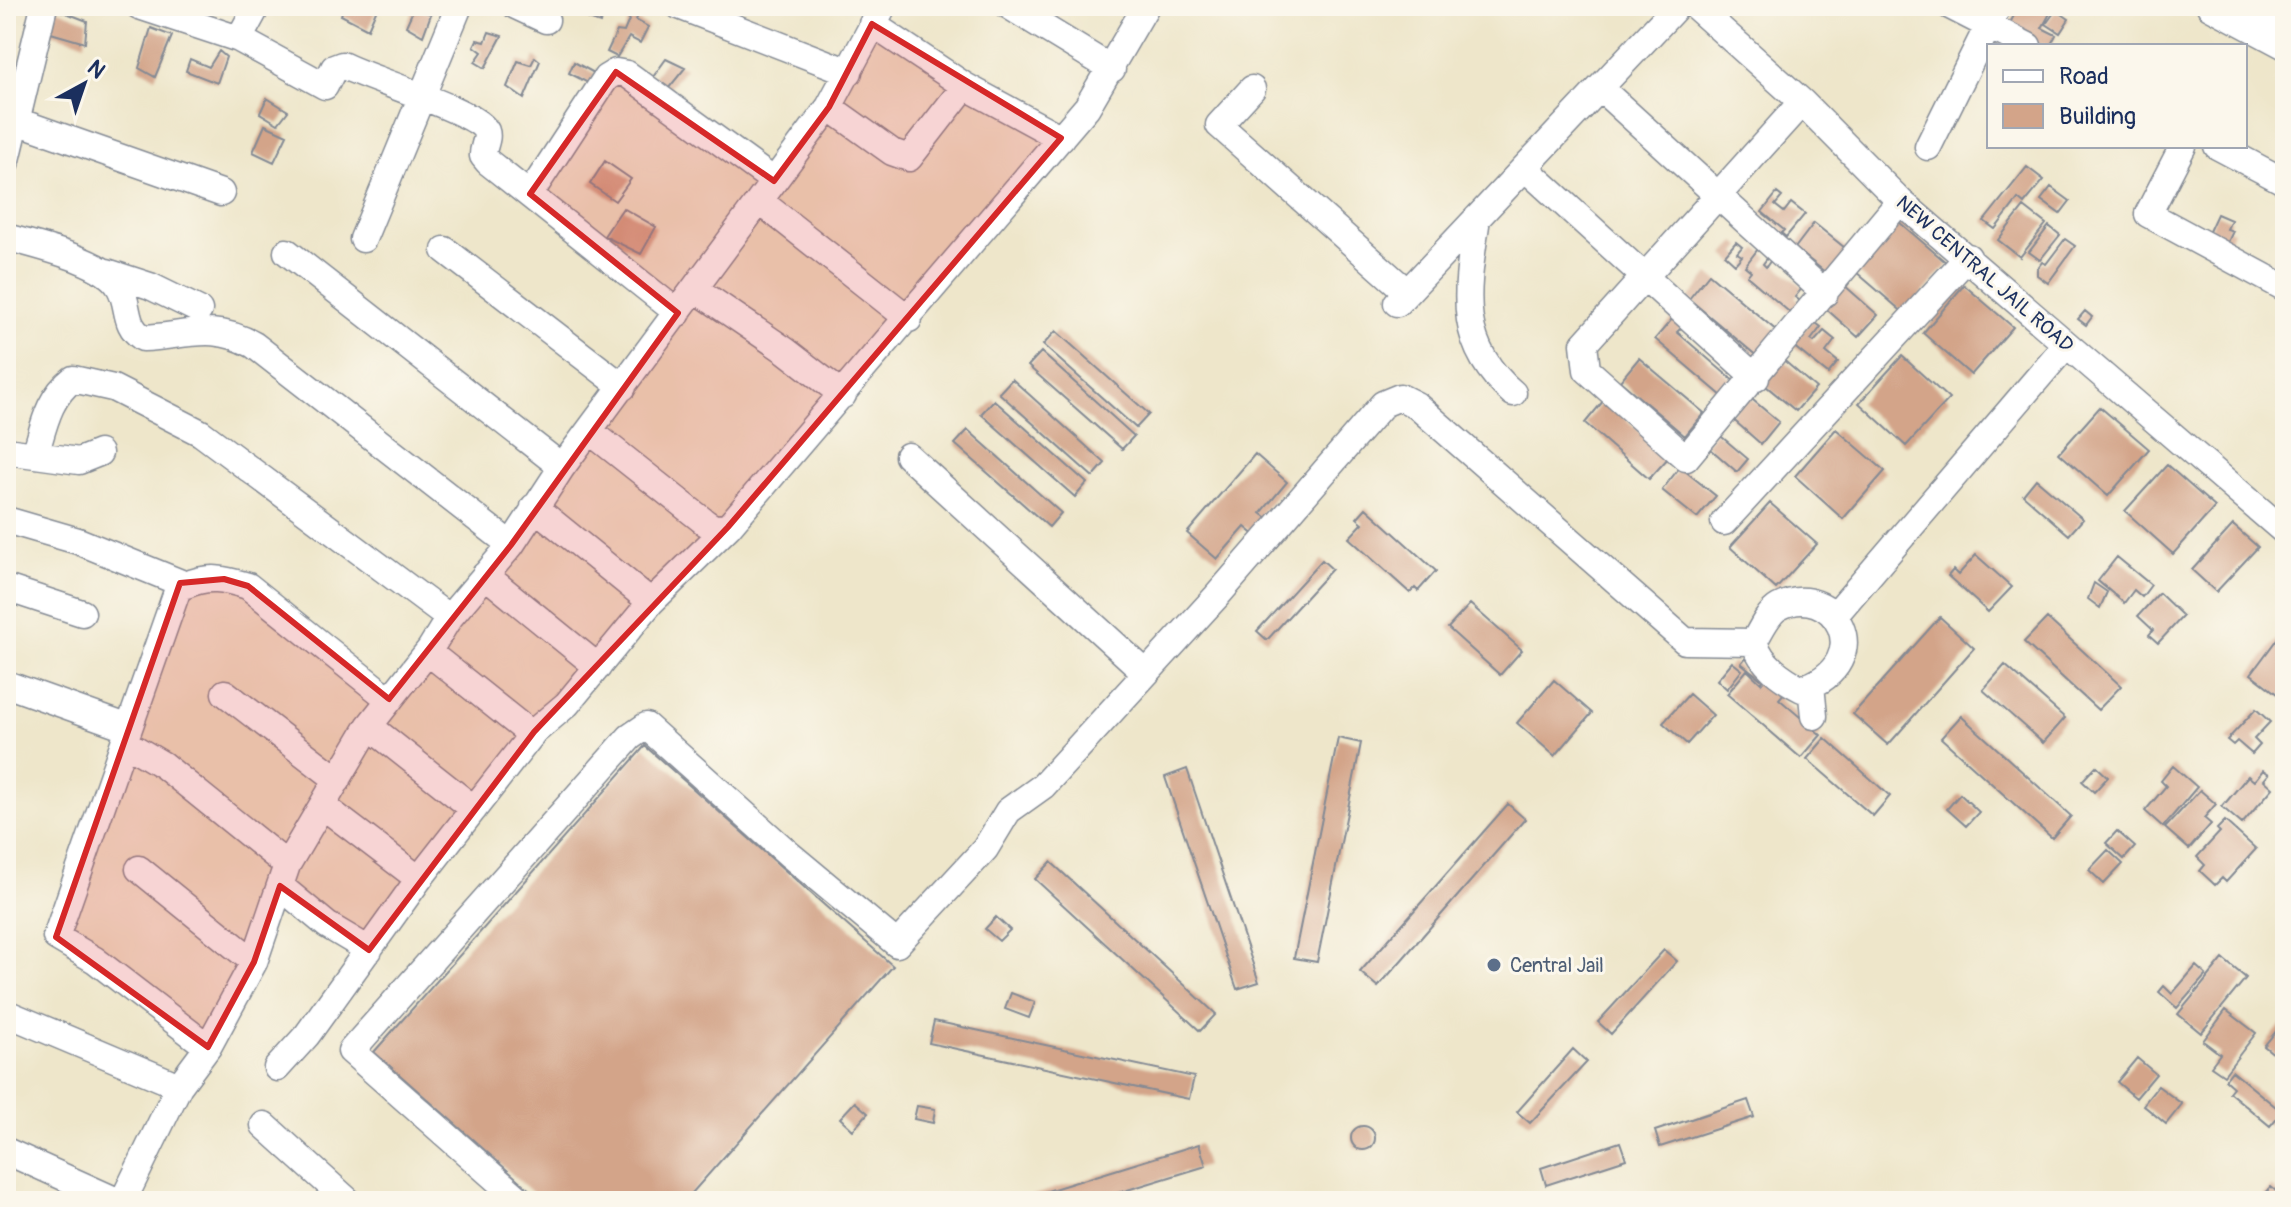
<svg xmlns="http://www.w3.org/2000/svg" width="2291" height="1207" font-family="Pangolin,sans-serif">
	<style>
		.building { fill: #d3a489 }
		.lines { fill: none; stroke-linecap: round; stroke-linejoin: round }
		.minor-casing { stroke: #848a94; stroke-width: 29 }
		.minor { stroke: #fff; stroke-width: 26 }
		.marked { fill: #d62828; fill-opacity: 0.2; stroke: #d62828; stroke-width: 6; stroke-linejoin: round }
		.service-dot { fill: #5c6f8a; stroke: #fbf7ec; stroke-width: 3 }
		.labels { text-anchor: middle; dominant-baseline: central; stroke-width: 6; stroke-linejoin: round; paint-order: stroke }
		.street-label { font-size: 20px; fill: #1b2f5e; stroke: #fbf7ec }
		.service-label { font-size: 20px; fill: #4e5e75; stroke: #fbf7ec; text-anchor: start }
	</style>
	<rect width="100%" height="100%" fill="#fbf7ec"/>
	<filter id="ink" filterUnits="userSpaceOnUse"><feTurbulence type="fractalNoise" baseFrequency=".0125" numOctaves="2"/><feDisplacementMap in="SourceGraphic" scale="16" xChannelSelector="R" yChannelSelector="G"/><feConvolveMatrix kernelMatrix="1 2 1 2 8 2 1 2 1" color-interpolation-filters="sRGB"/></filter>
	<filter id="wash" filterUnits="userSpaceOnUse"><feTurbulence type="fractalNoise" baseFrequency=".006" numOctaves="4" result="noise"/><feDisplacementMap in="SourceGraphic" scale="32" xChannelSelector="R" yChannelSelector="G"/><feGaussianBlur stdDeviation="1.8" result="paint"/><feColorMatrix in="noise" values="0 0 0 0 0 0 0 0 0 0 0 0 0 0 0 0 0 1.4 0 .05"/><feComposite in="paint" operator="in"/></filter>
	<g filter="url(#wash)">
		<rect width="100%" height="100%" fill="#eee6ca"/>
		<g id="blocks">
			<path class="building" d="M344,6H378L368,29L341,15Z
				M565,6H581L602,15L600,23L563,10Z
				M2019,6H2054L2042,28L2056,35L2050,46L2036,43L2009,25Z
				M51,7L87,21L85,43L44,31Z
				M414,8L431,14L423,36L406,26Z
				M634,8L639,13L636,20L648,27L640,43L629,37L617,57L607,52L617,31L624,32Z
				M2056,10L2069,19L2060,33L2046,24Z
				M151,28L172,36L155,77L139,68Z
				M489,32L502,36L485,68L475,62L482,52L474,46L477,40L485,42Z
				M219,51L226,57L217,83L186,71L190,59L209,67Z
				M535,57L540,61L524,99L507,87L518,61L531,65Z
				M666,59L685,68L664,94L648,84Z
				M574,62L596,74L590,84L569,73Z
				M267,98L288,111L278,124L260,113Z
				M265,125L287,135L274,162L253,152Z
				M605,161L631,179L615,201L590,184Z
				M2027,167L2044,180L2024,204L2018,199L1995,229L1984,221Z
				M2051,187L2070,201L2060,214L2041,200Z
				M1777,193L1782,197L1775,205L1784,212L1791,203L1805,214L1786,237L1781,233L1784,230L1762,212Z
				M2024,207L2046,224L2020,257L1998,240Z
				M623,208L656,227L641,254L604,236Z
				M2217,214L2231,220L2227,229L2233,231L2228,242L2205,240Z
				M1899,222L1948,264L1905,314L1856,272Z
				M1814,223L1850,252L1830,276L1795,248Z
				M2049,226L2060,235L2040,260L2029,252Z
				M2065,239L2075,246L2048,283L2037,275V269L2042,262L2046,264Z
				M1736,242L1742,247L1737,253L1742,256L1735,264L1725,255Z
				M1758,249L1768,257L1763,264L1766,267L1771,260L1803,287L1795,297L1804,304L1794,316L1747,276L1751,271L1745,266Z
				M1709,274L1778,332L1758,357L1689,299Z
				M1844,285L1878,315L1858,337L1824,307Z
				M1964,285L2013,327L1971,375L1923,333Z
				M2085,311L2092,317L2086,325L2078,319Z
				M1673,318L1682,327L1677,332L1735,382L1722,396L1655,339Z
				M1812,320L1821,327L1811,340L1814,342L1824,331L1835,340L1826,352L1838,362L1828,374L1792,345Z
				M1056,331L1149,414L1136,428L1043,345Z
				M1041,352L1134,436L1122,449L1028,366Z
				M1902,356L1949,399L1906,446L1859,403Z
				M1780,357L1816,388L1796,411L1760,381Z
				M1639,358L1704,413L1685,436L1620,381Z
				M1012,379L1105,463L1093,477L999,393Z
				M1747,395L1779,422L1761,444L1729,416Z
				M994,400L1087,483L1075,497L981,414Z
				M1604,400L1669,457L1649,479L1585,423Z
				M2100,407L2149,449L2108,496L2059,453Z
				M1836,429L1885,471L1843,519L1795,476Z
				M968,430L1061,513L1049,527L955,444Z
				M1716,432L1748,459L1737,472L1705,444Z
				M1255,454L1287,482L1261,513L1270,520L1256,536L1245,527L1217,559L1187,533Z
				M2167,465L2215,507L2173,554L2125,511Z
				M1680,467L1716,496L1697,518L1662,490Z
				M2036,479L2083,519L2069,535L2023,495Z
				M1770,503L1817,544L1776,589L1730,547Z
				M1366,508L1436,571L1418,591L1415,588L1410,593L1349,538L1363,523L1357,518Z
				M2233,525L2258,547L2216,592L2192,570Z
				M1976,555L2012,587L1988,612L1948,576L1953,570L1958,575Z
				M2117,557L2151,585L2142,597L2134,590L2124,603L2098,581Z
				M1322,560L1332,569L1267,640L1257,631Z
				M2094,583L2107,592L2100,608L2088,599Z
				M2159,593L2183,616L2158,643L2149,635L2153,630L2138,616Z
				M1470,604L1522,650L1500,675L1448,628Z
				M1940,617L1974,648L1888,745L1853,714Z
				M2047,618L2121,686L2098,710L2024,642Z
				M2280,635L2285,639V692L2281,697L2251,674Z
				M1748,655L1767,672L1761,679L1741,663Z
				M1732,662L1742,670L1727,689L1717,680Z
				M2005,665L2065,718L2043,743L1983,690Z
				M1747,670L1761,683L1767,676L1785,692L1779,699L1821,735L1801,758L1727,694Z
				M1554,680L1592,713L1555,756L1517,723Z
				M1689,694L1713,715L1687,744L1663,723Z
				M2256,709L2270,722L2254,739L2260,745L2252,754L2237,741L2233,745L2227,740Z
				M1961,716L2071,816L2052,838L1941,738Z
				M1338,738L1361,743L1317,962L1294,958Z
				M1825,738L1890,796L1873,816L1807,759Z
				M645,746L893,966L685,1201H542L374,1052Z
				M2096,766L2108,777L2094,792L2082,781Z
				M2173,766L2197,787L2163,827L2145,811L2166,786L2161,781Z
				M1187,769L1259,982L1237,989L1165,777Z
				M2263,770L2269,774L2264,780L2273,788L2242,824L2222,807L2248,776L2254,781Z
				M2200,790L2216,804L2204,818L2211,824L2189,849L2165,828Z
				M1960,794L1979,812L1966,826L1947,809Z
				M1508,804L1525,819L1378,987L1360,972Z
				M2225,821L2256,849L2226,882L2222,878L2215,885L2200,871L2205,865L2197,857L2220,832L2217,829Z
				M2117,831L2135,847L2124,859L2106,843Z
				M2108,850L2123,864L2104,884L2089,870Z
				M1051,862L1216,1014L1200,1031L1035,879Z
				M996,917L1010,930L999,941L985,929Z
				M1664,950L1677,961L1611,1034L1598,1022Z
				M2223,959L2246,978L2201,1033L2178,1014Z
				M2196,966L2206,975L2177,1008L2159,992L2164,986L2172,994Z
				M1011,993L1035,1002L1029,1018L1005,1009Z
				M2226,1010L2256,1033L2224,1075L2211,1066L2220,1054L2203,1041Z
				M2285,1020V1063L2264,1046Z
				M934,1021L1194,1077L1189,1099L929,1043Z
				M1573,1049L1587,1062L1530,1123L1517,1112Z
				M2137,1058L2156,1074L2136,1098L2117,1082Z
				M2232,1071L2282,1112L2270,1126L2229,1092L2233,1087L2225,1080Z
				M2158,1086L2182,1104L2166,1124L2143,1105Z
				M1748,1100L1754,1117L1660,1147L1655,1131Z
				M855,1102L868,1113L853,1130L840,1118Z
				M917,1106L935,1109L933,1123L914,1119Z
				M1351 1138a12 12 0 1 1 24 0a12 12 0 1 1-24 0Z
				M1620,1142L1626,1159L1546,1185L1541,1168Z
				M1199,1144L1206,1166L1091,1201H1015Z
				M2271,1187L2285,1198V1201H2259Z"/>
		</g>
	</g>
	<g filter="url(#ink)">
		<use href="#blocks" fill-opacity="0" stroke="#848a94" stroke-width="2"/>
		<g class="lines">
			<defs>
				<path id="minor" d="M139,6L239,39L325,86L334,68L342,65C366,78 477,111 486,131C489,139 482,148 483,156L488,162L678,313
					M516,6L546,20
					M679,6L849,72
					M1009,6L1112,69
					M1695,6L1802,102L1900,201L2285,532
					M1950,6L2028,46
					M2210,6L2285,46
					M2252,6L2285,24
					M872,24L965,86L1061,138
					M239,39L257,6
					M1600,88L1825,293
					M1252,89L1219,125L1407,292
					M1802,102L1584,344L1587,370L1686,458L1900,201
					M829,107L892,152L909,158L965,86
					M14,120L221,193
					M2183,146L2148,214L2285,288
					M2217,146L2285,182
					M1928,147L1998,6
					M6,164L44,6
					M1525,168L1756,378
					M530,194L606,78L616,72L627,74L774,181
					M761,202L909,319
					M1477,218C1467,288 1454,343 1513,393
					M6,237C36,246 105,260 120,288C130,306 123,325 143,338C186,336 213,322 254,345L511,545
					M363,239L459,6
					M445,250L623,387
					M287,252L562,467
					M107,272L150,286L199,310
					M695,289L786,351L843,395
					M1397,303L1677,6
					M591,432L706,523L714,528L728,527
					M6,451L79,461L99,453
					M35,455C44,426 48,398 73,379L113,388L201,433L449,618
					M908,456L1146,673
					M534,507L651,602
					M6,520L78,541L186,585C209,575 224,579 248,586L389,699
					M1724,522L1968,257
					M485,575L598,667
					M6,588L82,613
					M1835,615L2066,345
					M428,652L532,735
					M6,684L129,728L180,583
					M1811,685L1814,716
					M225,693L338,780
					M369,726L474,809
					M129,728L56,937L95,960L208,1047
					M124,742L163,765L287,865
					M323,806L419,879
					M139,869L254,962
					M280,886L327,925L369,950
					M6,1013L179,1086
					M277,1068L307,1035L419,879L534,732L567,704L651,602L728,527L1087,107L1146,6
					M264,1125L348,1201
					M6,1151L117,1201
					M123,1201L179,1086L208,1047L254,962L287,865L369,726L430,649L449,618L511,545L562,467L829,107L883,6
					M521,1201L351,1051L630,737L646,726L790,855L897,944L985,849L1008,811L1043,786L1216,597L1383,404L1400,397L1416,405L1685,641L1754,642C1760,631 1768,613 1779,607C1833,578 1881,661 1802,689C1781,678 1762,665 1754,642"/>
			</defs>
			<use href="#minor" class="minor-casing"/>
			<use href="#minor" class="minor"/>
		</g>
	</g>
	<path class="marked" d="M872,24L1061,138L728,527L534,732L369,950L280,886L254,962L208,1047L56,937L180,583L224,579L248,586L389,699L511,545L678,313L530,194L616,72L774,181L829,107Z"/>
	<circle class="service-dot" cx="1494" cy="965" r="8"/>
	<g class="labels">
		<g class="street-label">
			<text transform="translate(1985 274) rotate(41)">NEW CENTRAL JAIL ROAD</text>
		</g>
		<g class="service-label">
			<text x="1510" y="965">Central Jail</text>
		</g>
	</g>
	<rect width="2291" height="1207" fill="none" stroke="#fbf7ec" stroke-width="32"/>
	<rect x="1987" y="44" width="260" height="104" fill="#fbf7ec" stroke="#a1a7b3" stroke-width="2"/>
	<rect x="2003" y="70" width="40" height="12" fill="#ffffff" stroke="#a1a7b3" stroke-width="2"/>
	<text x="2059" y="84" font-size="24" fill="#1b2f5e">Road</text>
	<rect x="2003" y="104" width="40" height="24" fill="#d3a489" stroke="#a1a7b3" stroke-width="2"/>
	<text x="2059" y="124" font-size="24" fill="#1b2f5e">Building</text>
	<g transform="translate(84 84) rotate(40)" stroke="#fbf7ec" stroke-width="6" paint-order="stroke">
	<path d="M0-6L14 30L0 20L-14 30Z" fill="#1b2f5e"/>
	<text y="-12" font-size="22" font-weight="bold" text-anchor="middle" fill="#1b2f5e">N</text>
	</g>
</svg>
